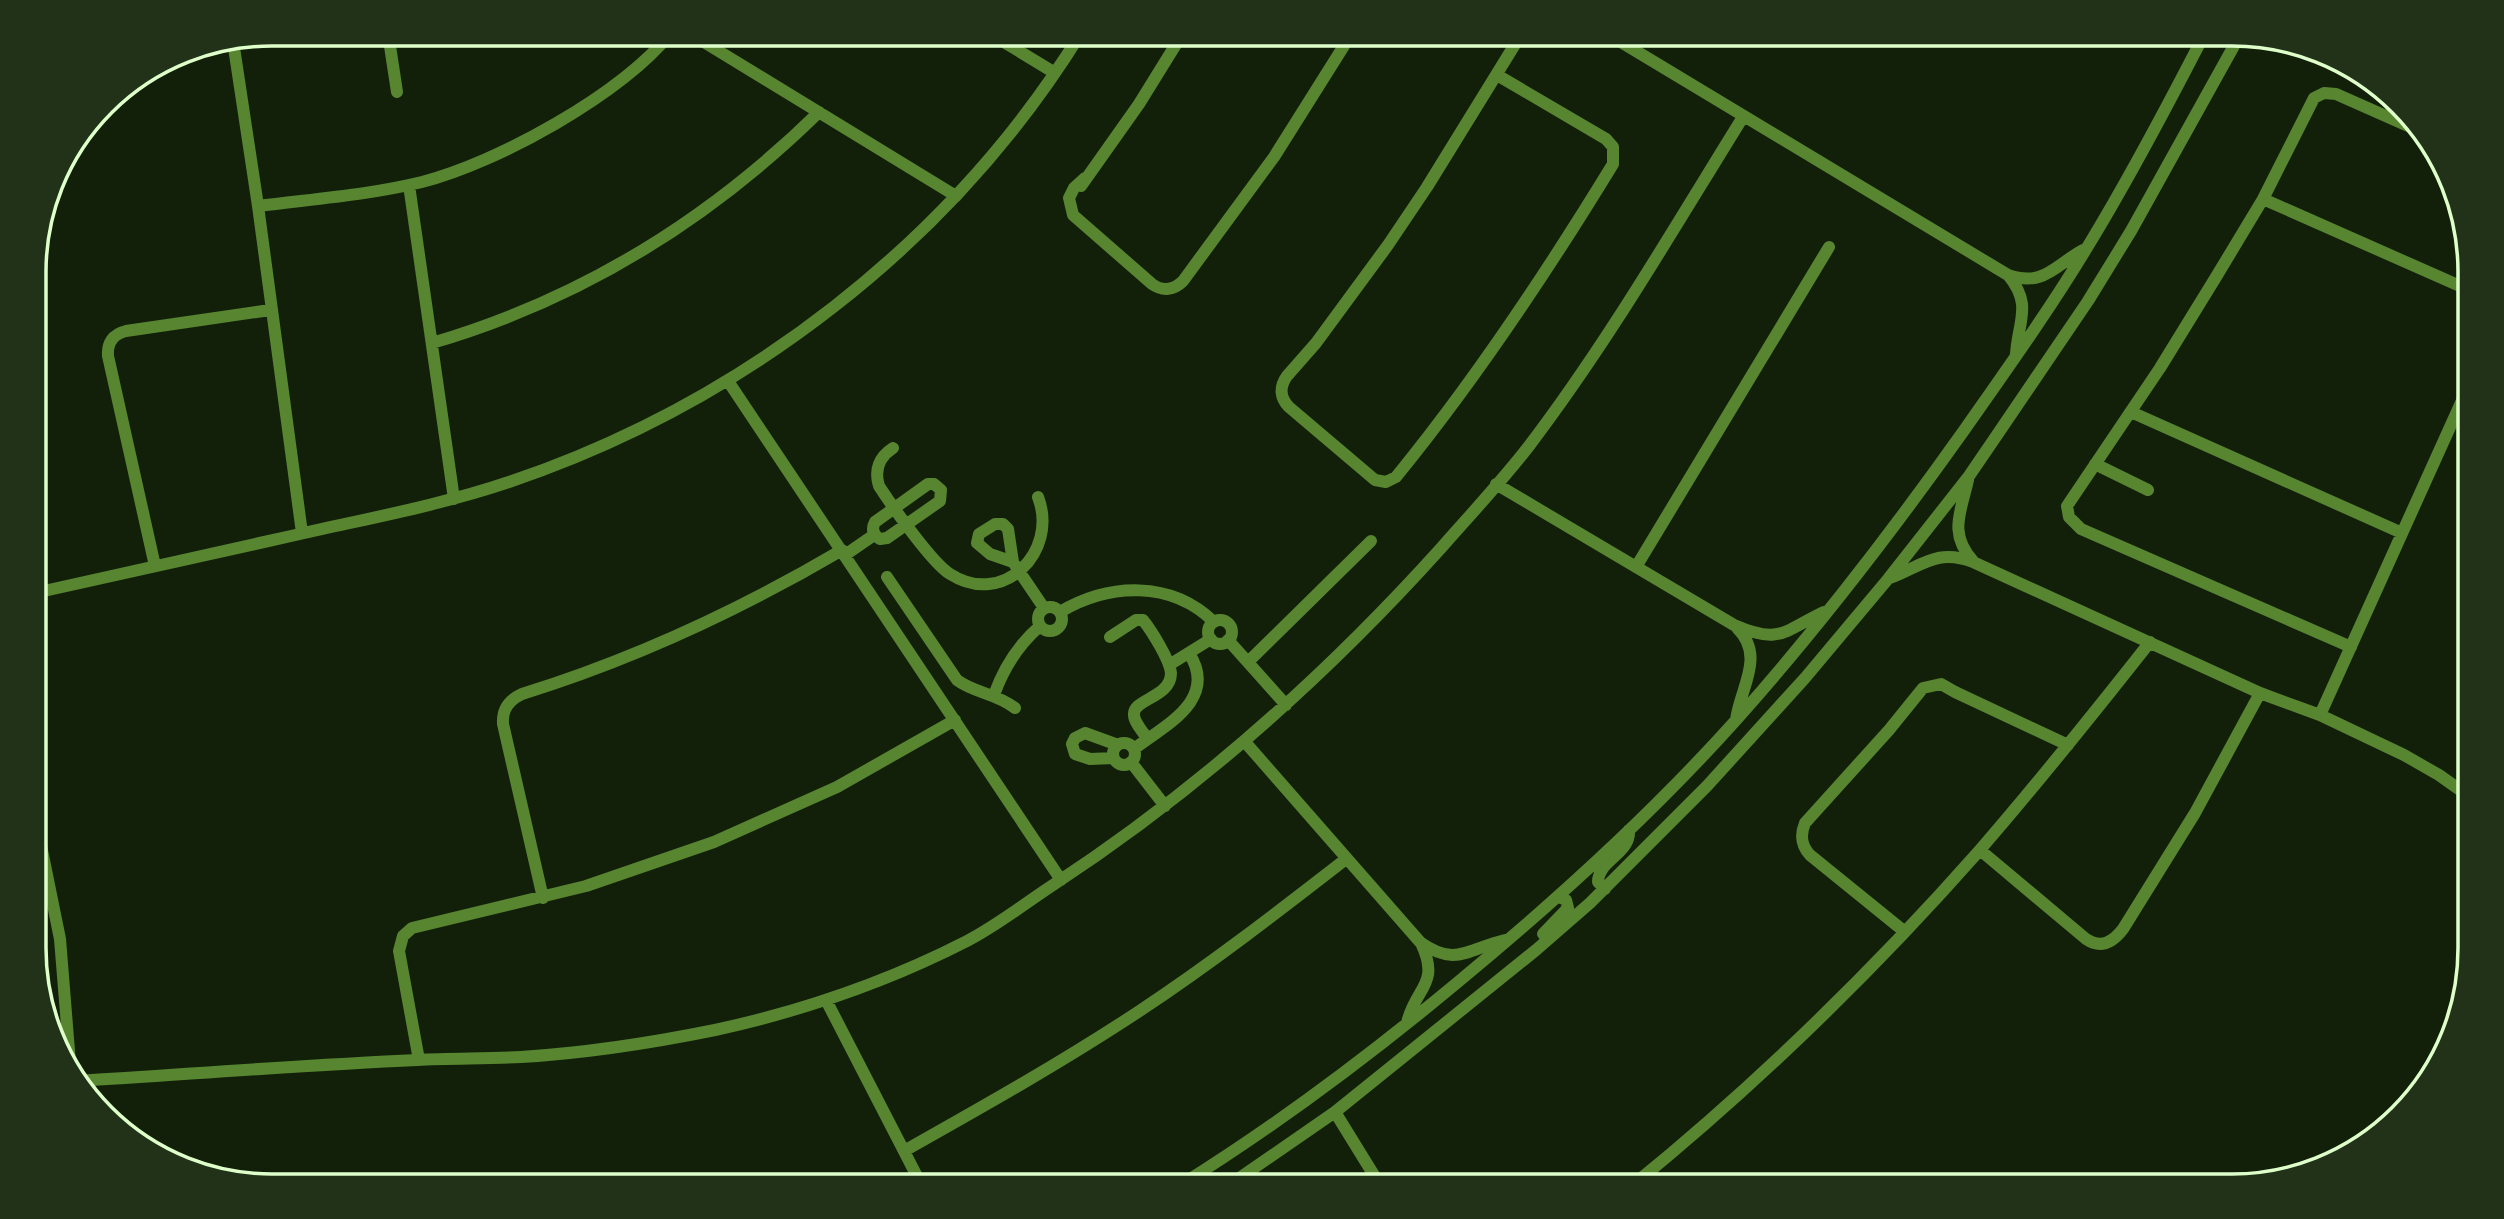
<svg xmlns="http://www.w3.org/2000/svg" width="2504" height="1219" font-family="'Fira Sans Condensed',sans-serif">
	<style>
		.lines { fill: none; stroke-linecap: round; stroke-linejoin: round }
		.minor { stroke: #588530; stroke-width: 12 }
		.rim { fill: none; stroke: #dfffca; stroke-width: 3.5 }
	</style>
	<rect width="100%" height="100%" fill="#12200a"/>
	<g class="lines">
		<path class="minor" d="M388,33L397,92
			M689,33L956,196
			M989,33L1055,73
			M1606,33L2008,275C2044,287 2054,266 2083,250
			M233,41L258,206L302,533
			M1497,75L1606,139L1613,147V164C1547,272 1476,379 1396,477L1386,482L1375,480L1289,407C1280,398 1279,387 1287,376L1316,343L1388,245L1427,187L1522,33
			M1085,178L1074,188L1069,198L1073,215L1152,284C1163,292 1174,290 1183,281L1274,157L1352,33
			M409,185L454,499
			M1081,186L1139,104L1183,33
			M2263,199L2469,290
			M258,206C312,199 369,195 422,182C499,162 620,95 671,33
			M2008,275C2033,305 2018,321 2016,354
			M432,343C579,300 709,220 819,112
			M728,381L1061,880
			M2131,412L2402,533
			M893,448C879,457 874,470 879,486C892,506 932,563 950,574C1003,608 1059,552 1038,497
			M2095,464L2148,490
			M1968,480C1961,512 1948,533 1973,561
			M928,484H934L941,490L940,501L887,538L880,539C873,535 871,529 875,522Z
			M1496,484L1734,625C1780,645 1784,631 1824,612
			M995,524H1003L1008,529L1013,562L990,554L977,543L979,534Z
			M845,555L874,535
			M1015,565L1044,608
			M155,566L108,356C107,343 113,334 126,331L270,310
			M1636,567L1829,247
			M887,577L957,680C974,693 996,693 1015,708
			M1890,578C1922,566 1937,548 1973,562L2260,693L2320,715L2404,755L2439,775L2470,797
			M35,593C123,573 211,553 300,534C370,518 441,505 509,482C743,403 951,243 1081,33
			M1038 619a12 12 0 1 1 24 0a12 12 0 1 1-24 0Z
			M1060,612C1109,583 1171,580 1214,622
			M1208 632a12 12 0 1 1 24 0a12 12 0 1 1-24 0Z
			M1110,637L1136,620H1143C1151,630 1170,660 1171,673C1171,698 1132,699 1134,715C1134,722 1143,732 1147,738
			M1228,640L1286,705
			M2351,647L2081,529L2069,517L2067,506L2160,368L2216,277L2263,199L2314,98L2324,93L2336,94L2424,133
			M1248,662L1371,541
			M1169,665L1211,639
			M994,695C1004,667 1018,645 1040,626
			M2320,715L2469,385
			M1736,720C1740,688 1766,656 1737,628
			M1245,742L1420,942C1456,968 1469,948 1505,940
			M1113 754a11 11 0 1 1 22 0a11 11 0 1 1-22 0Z
			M1134,749C1165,725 1219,700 1189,653
			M1114,758L1090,759L1075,754L1072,744L1075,738L1085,733L1118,745
			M1131,762L1165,806
			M35,816L60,939L70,1063
			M1980,850L2086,939C2101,949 2113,942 2123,929L2195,813L2260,693
			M1605,889L1598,882C1598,860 1631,854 1629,830
			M543,898L503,724C502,709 509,700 522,694C635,659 740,610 842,550
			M1905,932L1810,855C1801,845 1800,835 1805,823L1889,730L1923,688L1941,684L1955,692L2068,745
			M1543,934L1568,908L1566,900L1558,897
			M826,1000L922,1186
			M1407,1023C1415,987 1441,985 1421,943
			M419,1060L399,951L403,936L412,928L586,886L714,842L837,787L955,720
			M78,1081C191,1074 304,1065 417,1060C452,1058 486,1059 521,1057C586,1053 651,1043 715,1030C802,1011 887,982 967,941C998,925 1024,904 1053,885C1198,790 1326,676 1442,547C1471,514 1502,481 1529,446C1608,342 1674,228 1743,117
			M1335,1112L1380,1185
			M904,1151C984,1106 1064,1061 1141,1010C1212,963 1279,911 1346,859
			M1633,1185C1757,1084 1873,971 1979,851C2038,783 2094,713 2150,642
			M1179,1186C1277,1125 1369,1056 1458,982C1556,901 1652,814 1737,719C1819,627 1894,529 1965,429C2007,369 2050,309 2088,246C2130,177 2168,105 2205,33
			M1228,1186L1335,1112L1536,950L1590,903L1707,786L1805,678L1888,579L1969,476L1997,435L2088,301L2131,231L2240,35"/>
	</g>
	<path d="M0 0H2504V1219H0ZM272 46H2232A226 226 0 0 1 2458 272V948A226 226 0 0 1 2232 1174H272A226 226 0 0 1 46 948V272A226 226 0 0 1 272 46Z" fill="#223219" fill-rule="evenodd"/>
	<path class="rim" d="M272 46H2232A226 226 0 0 1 2458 272V948A226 226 0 0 1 2232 1174H272A226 226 0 0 1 46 948V272A226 226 0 0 1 272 46Z"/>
</svg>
